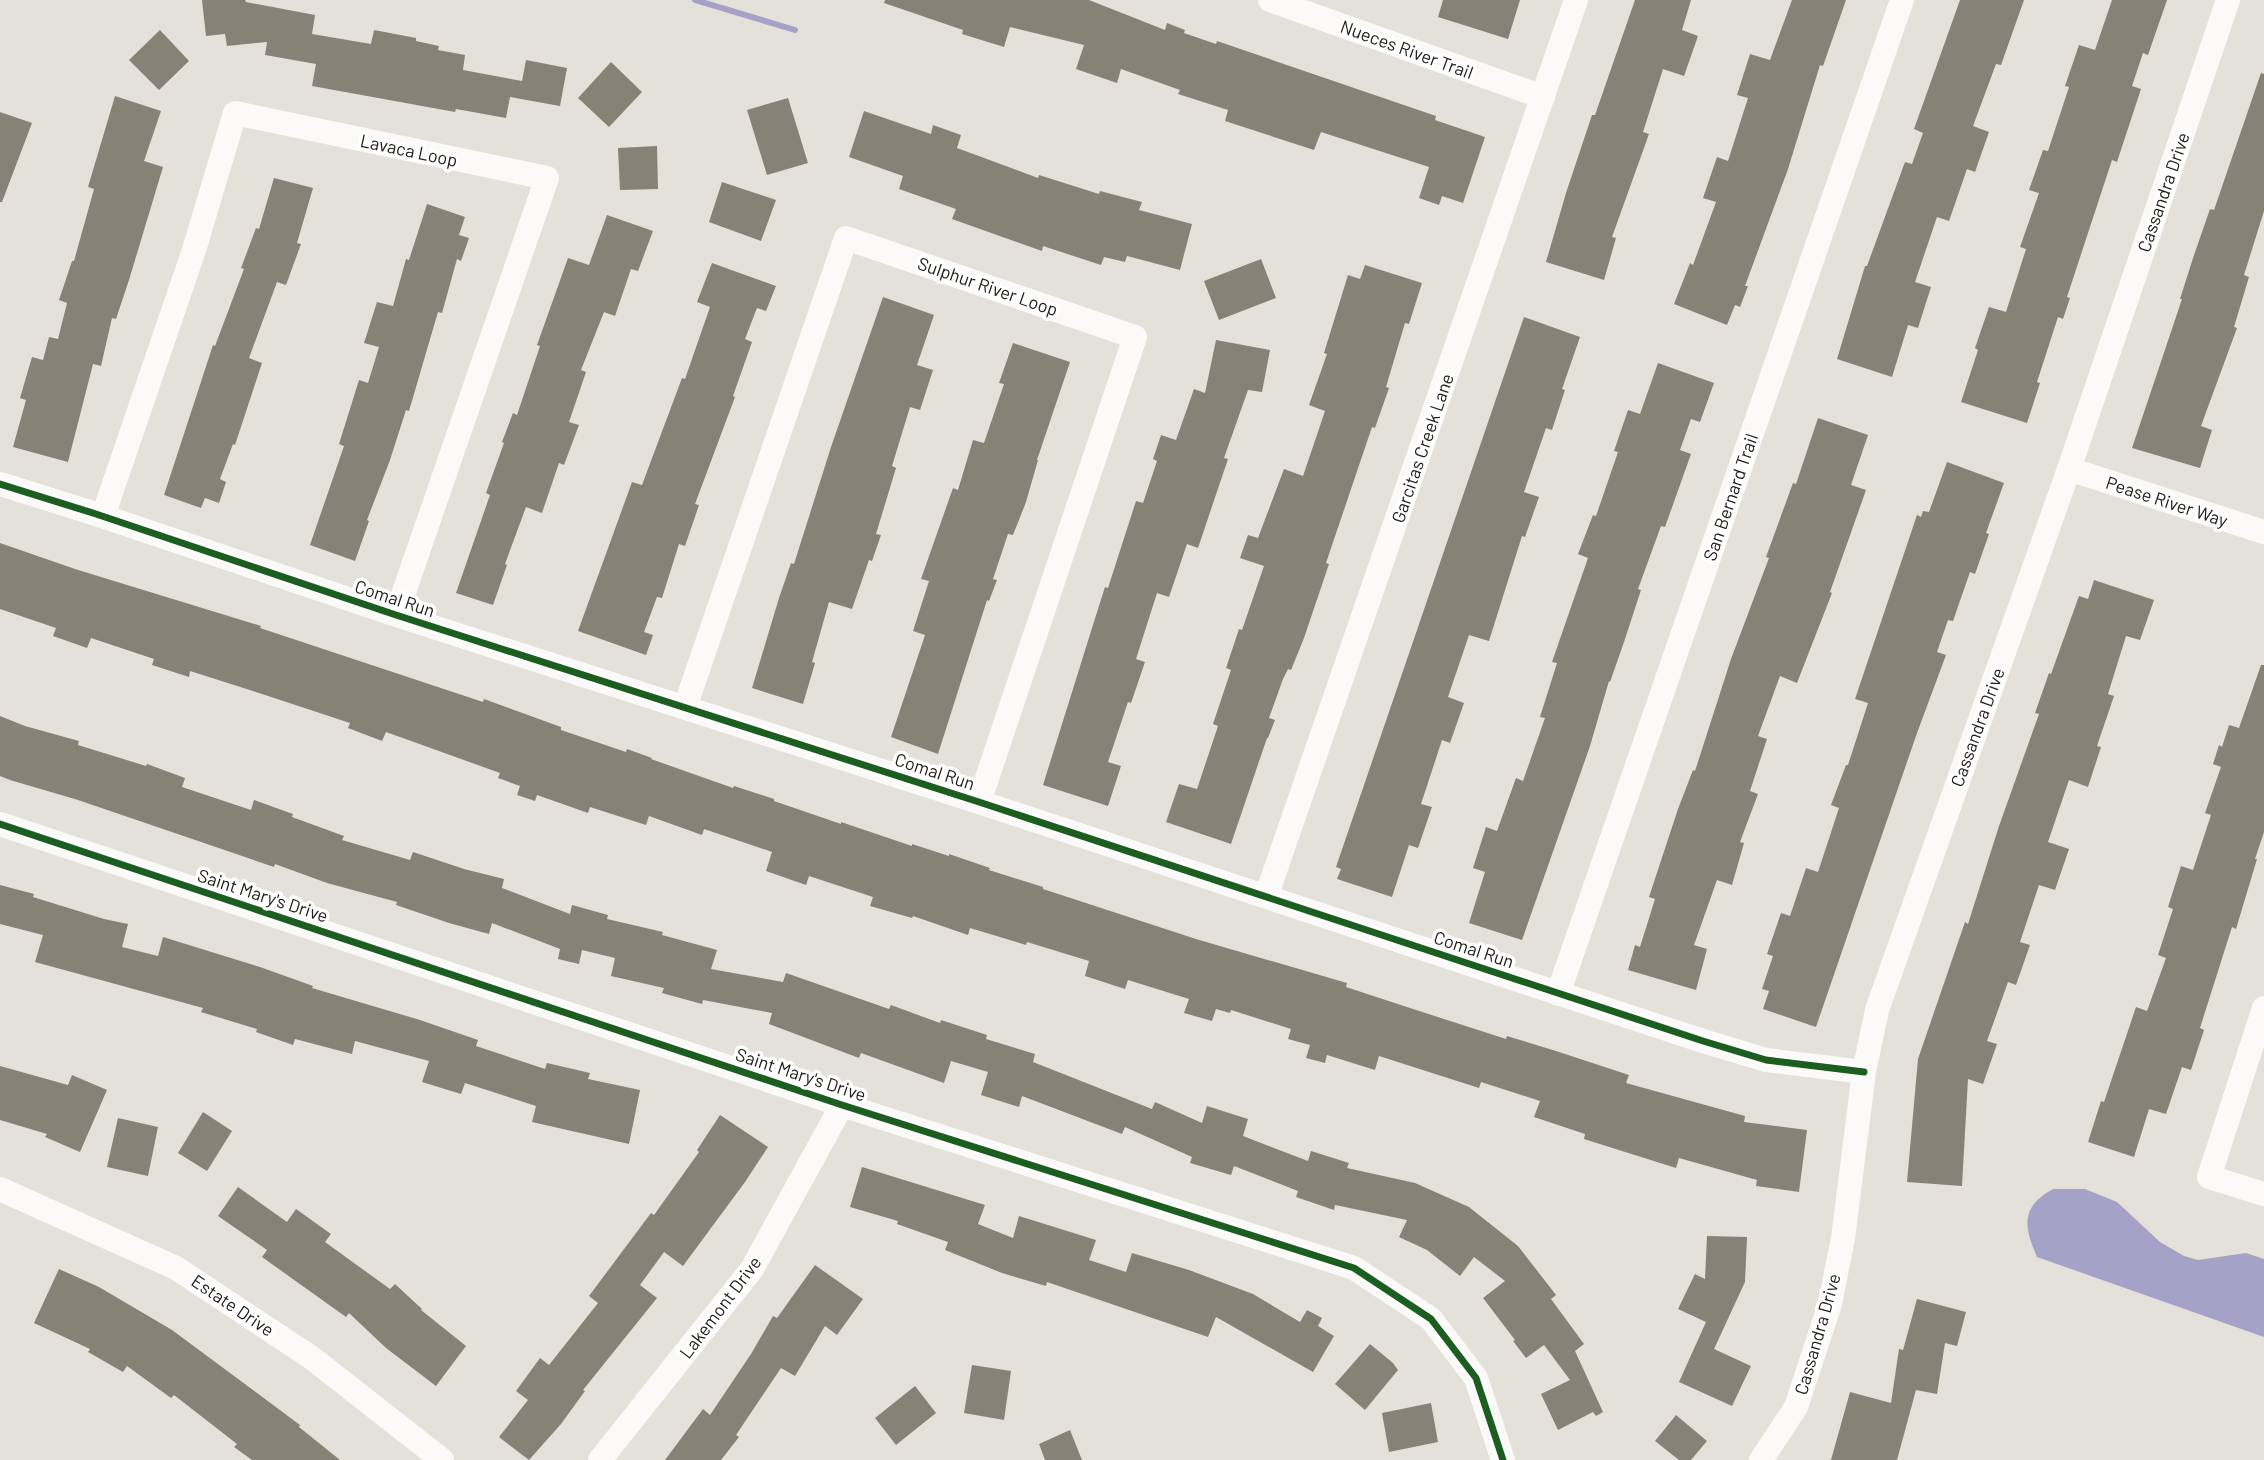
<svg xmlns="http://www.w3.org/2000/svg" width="2264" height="1460" font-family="Barlow,sans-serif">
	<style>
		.water { fill: #a6a1c6 }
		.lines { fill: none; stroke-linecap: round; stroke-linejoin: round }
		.stream { stroke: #a6a1c6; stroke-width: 6 }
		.building { fill: #878276 }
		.minor { stroke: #fbfaf9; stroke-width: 24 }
		.cycleway-casing { stroke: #fff; stroke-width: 11 }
		.cycleway { stroke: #1b5e20; stroke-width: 7 }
		.labels { text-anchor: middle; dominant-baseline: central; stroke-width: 7; stroke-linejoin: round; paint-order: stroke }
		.street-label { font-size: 18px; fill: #22201c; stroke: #fff }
	</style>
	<rect width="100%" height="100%" fill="#e4e1da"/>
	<path class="water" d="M2053,1189H2085L2117,1202L2160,1242L2184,1256L2198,1260L2246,1253L2264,1259V1337L2037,1257C2024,1227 2020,1207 2053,1189Z"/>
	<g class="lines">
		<path class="stream" d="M695,0L795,30"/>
	</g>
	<path class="building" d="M202,0H245L246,2L315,15L312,34L371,44L374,30L416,38V41L439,46L438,50L465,55L463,70L522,81L526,60L567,68L560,106L510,97L506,118L456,109L455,112L312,86L316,64L265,55L267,42L227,46L225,34L206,36Z
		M885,0H1089L1165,30L1167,23L1185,30L1184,33L1216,44L1217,41L1436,116L1435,120L1485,137L1463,203L1442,196L1439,205L1419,198L1429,167L1321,132L1314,150L1225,121L1228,110L1178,94L1180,90L1121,69L1117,83L1076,69L1084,45L1010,27L1004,47L962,34L963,30L884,3Z
		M1443,0H1520L1508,39L1438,17Z
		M1635,0H1691L1682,30L1698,36L1684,76L1663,69L1643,132L1649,134L1612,237L1616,238L1604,280L1546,262L1566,193L1592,115H1595Z
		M1792,0H1846L1823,66L1820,65L1788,169L1745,286H1748L1740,307L1735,305L1727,325L1674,304L1690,263L1693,265L1716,202L1703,198L1717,157L1728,161L1748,98L1737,95L1750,54L1770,60Z
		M1960,0H2024L2001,65L1996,64L1973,126L1989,132L1975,172L1967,169L1949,221L1937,217L1915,282L1931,287L1918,328L1908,325L1892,377L1837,359L1865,266H1867L1905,162L1912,164L1923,133L1914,129Z
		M2112,0H2167L2148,55L2143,53L2132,86L2141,89L2117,162L2112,160L2067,297L2070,298L2063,319L2058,317L2037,382L2040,383L2027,423L1961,402L1978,350L1975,348L1989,307L2006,312L2026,249L2020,247L2039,193L2029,190L2043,150L2048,151L2069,87L2065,86L2079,45L2095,50Z
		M160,30L189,61L159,90L129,60Z
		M611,62L642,92L609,127L578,98Z
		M2261,73L2264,74V211L2244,275L2249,277L2234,327L2237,328L2201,426L2212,430L2200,468L2132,448L2182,299H2180L2193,258L2210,209L2214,210Z
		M115,96L161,111L144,161L163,167L129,280L116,319L112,318L101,366L93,364L68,462L13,447L26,400L20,398L32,357L43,360L49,337L58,339L67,303L59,300L72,261H74L94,189L88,187Z
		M788,98L808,163L767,175L747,110Z
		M864,111L931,134L933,125L961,135L957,148L1038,178L1039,175L1099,194L1100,191L1142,202L1139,210L1192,224L1180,270L1127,256L1125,262L1104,257L1101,265L1043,246L1042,251L952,219L956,209L899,189L903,176L849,157Z
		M0,112L32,123L2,202H0Z
		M657,146L658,189L620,190L618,148Z
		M274,178L313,188L297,243L301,244L286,285L277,282L249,358L262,363L235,445L233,444L220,479L226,482L219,503L205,498L201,508L164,495L213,345L215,346L244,269L241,268L256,228L259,229Z
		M722,182L776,200L761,241L709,222Z
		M427,204L465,217L459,235L469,238L461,261L457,259L442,313L438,312L409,411L406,410L390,460L367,520L369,521L355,561L310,545L344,446L339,444L359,380L368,383L379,347L364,343L377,302L393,306L406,259L409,260Z
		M607,215L653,231L638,271L631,269L615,316L604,312L581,370L586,372L569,422L579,425L564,465L559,463L542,513L526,507L505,564L507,565L493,605L456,593L490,495L486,493L504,443L502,442L513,413L517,415L540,346L537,345L568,258L589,265Z
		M1261,259L1276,298L1219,320L1204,281Z
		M712,263L776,286L766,311L757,308L745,339L752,342L733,396L735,397L695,504L699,505L685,546L679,544L662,598L657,597L644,632L653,635L646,655L578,631L632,482L642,485L682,378L685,379L710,307L697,302Z
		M1365,265L1422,283L1409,324L1405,323L1386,387L1389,388L1375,428L1372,427L1326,563L1329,564L1304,638L1291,670L1288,669L1283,679L1269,718L1275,720L1268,738H1267L1231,844L1166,822L1179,784L1197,789L1218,726L1213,724L1231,670L1226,668L1239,629L1242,630L1264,566L1240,558L1248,535L1258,538L1284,469L1303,476L1325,411L1309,405L1327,354L1324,353L1348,275L1360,279Z
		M883,297L934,315L917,365L933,370L920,410L910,407L892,466L896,468L876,534L881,535L872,561L869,560L852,609L829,602L812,662L815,663L803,704L752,688L779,598L791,563L794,564L831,447Z
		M1524,317L1580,337L1562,389L1565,390L1552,430L1546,428L1524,492L1539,497L1525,537L1522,536L1489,641L1469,635L1448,697L1464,703L1450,743L1442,740L1421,804L1432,807L1418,848L1409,845L1392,897L1337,879L1341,869L1336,867Z
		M1216,340L1270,350L1262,392L1248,390L1224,458L1228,459L1198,548L1187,544L1169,597L1157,593L1136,659L1145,662L1131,703L1128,702L1108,762L1121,766L1108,806L1043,785L1092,628L1105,587L1108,588L1136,501L1143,503L1157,461L1153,459L1161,435L1176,440L1194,389L1205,393Z
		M1013,343L1070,362L1037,460H1038L1026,502L1013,535L1008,534L993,579L997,580L989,601L987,600L938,754L891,737L925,635L913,631L929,581L921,579L953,488L958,490L973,440L984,443L1004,384L999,383Z
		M1658,363L1714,383L1700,422L1691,419L1680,450L1691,454L1665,527L1661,526L1638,589L1641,590L1624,642L1610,682L1609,681L1590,746L1522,940L1469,923L1485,872L1473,868L1486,827L1497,831L1516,778L1523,781L1545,718L1540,717L1557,663L1552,662L1588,558L1578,554L1593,515L1596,516L1618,452L1614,451L1628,410L1640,414Z
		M1818,418L1868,435L1851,485L1866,490L1830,592L1832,593L1797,683L1780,676L1758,736L1767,739L1750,791L1758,794L1740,842L1744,843L1732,885L1717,880L1694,945L1707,949L1696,990L1628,970L1635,945L1640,947L1655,899L1649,897L1678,809L1693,770L1695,771L1731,659L1769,558L1766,557L1793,483L1796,484Z
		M1947,462L2004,483L1986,533L1989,534L1975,574L1970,572L1953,621L1948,620L1937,652L1946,655L1917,733L1816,1027L1763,1009L1769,991L1762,989L1773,956L1767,954L1781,913L1790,916L1806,868L1818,872L1839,808L1831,805L1846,765H1848L1868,703L1855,699L1917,515L1921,517L1923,511L1929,512Z
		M0,543L75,569L261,626L260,628L483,702L484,699L561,727V730L626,752L627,749L652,758L651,759L733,788L734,786L774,799V801L841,824V822L912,846V844L949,856V854L990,868L989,870L1043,887V889L1196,939L1347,983L1346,987L1410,1008L1506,1039L1507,1036L1556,1051L1629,1075L1626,1083L1745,1116L1744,1122L1807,1130L1799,1192L1756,1186L1757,1180L1679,1158L1676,1168L1584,1139L1585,1134L1534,1117L1540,1101L1481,1082L1479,1088L1379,1056L1375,1070L1327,1055L1325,1063L1306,1058L1310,1045L1288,1039L1291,1029L1231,1010L1230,1013L1216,1009L1212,1021L1184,1013L1189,999L1128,980L1125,989L1085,976L1089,961L1027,942L1026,945L970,928L968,935L913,916L912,918L870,906L873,897L809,876L806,885L766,871L772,852L704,829L702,835L649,816L646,825L590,807L588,813L537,795L535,801L517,795L520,786L498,778L500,773L386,732L382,741L348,728L350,723L262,694L190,671L189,677L152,665L154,659L91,638L87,648L53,636L56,628L0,609Z
		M2094,580L2154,600L2140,640L2126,636L2108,694L2114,696L2097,746L2101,747L2088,787L2069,780L2048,842L2069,849L2055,890L2039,885L2020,942L2030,945L2016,985L2008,982L1987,1041L1997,1044L1983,1084L1968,1079L1962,1186L1907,1182L1918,1059L1965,922L1968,924L1999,826L2039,714L2035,713L2049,673L2051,674L2079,596L2088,599Z
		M2261,665H2264V832L2255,859H2257L2236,929L2232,927L2200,1028L2204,1030L2191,1070L2182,1067L2166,1114L2149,1109L2134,1157L2088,1142L2101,1101L2104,1102L2136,1007L2147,1011L2166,958L2158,955L2173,909L2168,907L2181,866L2193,870L2211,815L2205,813L2221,767L2213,764L2219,745L2222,747L2229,725L2239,728Z
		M0,716L25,726L79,741L78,745L146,766L147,764L185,778L182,787L251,810L254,800L293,814L292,817L344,836L342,840L410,860L413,852L464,869L504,879L502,888L570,914L572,905L608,915L607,919L663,932L662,935L717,950L711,969L783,982L786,973L889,1009L891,1005L940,1023L941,1020L987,1035L986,1039L1035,1054L1033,1062L1152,1109L1155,1102L1202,1123L1207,1106L1248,1119L1243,1136L1308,1161L1311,1151L1349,1163L1347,1168L1415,1183L1469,1207L1518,1246L1556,1295L1551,1299L1584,1344L1575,1351L1603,1412L1596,1416L1593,1412L1558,1430L1541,1394L1570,1380L1544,1345L1526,1358L1513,1341L1515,1340L1483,1298L1505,1281L1474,1257L1460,1276L1427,1250L1399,1237L1407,1220L1335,1205L1334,1210L1296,1197L1298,1191L1234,1166L1231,1175L1190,1163L1192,1157L1125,1127L1122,1134L1022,1096L1019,1107L981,1095L988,1072L951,1061L944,1083L861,1053L859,1058L769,1024L772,1013L703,1000L702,1004L662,993L664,988L611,976L615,958L582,950L579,964L558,959L560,949L492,923L489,934L449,923L396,905L397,902L327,883L275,864L274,867L78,800L10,780L0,776Z
		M0,885L34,894L33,897L104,919L128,924L122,947L158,956L163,937L260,967L313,986L312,988L420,1020L478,1040L476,1046L545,1069L547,1063L590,1073L588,1079L640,1090L629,1144L532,1122L536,1106L465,1083L461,1094L422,1082L429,1061L355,1041L352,1054L295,1039L293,1045L256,1032L257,1029L201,1012L203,1008L35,962L43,935L0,924Z
		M0,1066L68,1085L72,1075L107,1090L80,1152L45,1137L47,1134L0,1120Z
		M203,1112L232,1131L207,1171L178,1153Z
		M720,1115L768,1147L745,1182L683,1266L664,1252L640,1285L657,1298L583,1390L585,1391L561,1424L529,1460L499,1437L528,1400L516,1391L540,1358L549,1365L598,1303L589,1296L651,1213L654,1215L699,1152L697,1150Z
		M118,1118L158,1127L148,1176L107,1167Z
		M862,1167L985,1205L978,1224L1013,1238L1019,1216L1096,1240L1089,1260L1126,1272L1132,1253L1189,1270L1253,1294L1300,1322L1307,1310L1322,1318L1318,1326L1334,1336L1313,1372L1216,1317L1208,1337L1047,1282L1046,1286L1002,1273L945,1250L948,1242L897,1224L898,1221L850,1207Z
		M238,1187L287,1222L296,1209L331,1234L325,1242L390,1289L395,1284L422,1309L421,1310L466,1346L436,1386L386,1348L349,1313L346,1317L262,1257L267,1250L218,1216Z
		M1707,1236L1747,1237L1745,1282L1714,1349L1751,1366L1732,1406L1679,1382L1706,1322L1678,1309L1695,1274L1705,1279Z
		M815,1265L863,1299L837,1335L825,1326L795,1376L781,1368L736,1435L739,1437L721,1460H665L703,1409L710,1415L751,1354L773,1316L777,1318Z
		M59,1269L99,1287L172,1330L300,1425L299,1427L340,1460H252L234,1447L237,1444L174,1395L171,1398L127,1366L123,1372L88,1352L90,1349L34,1323Z
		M1917,1299L1966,1312L1957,1346L1945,1343L1937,1394L1916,1390L1897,1460H1831L1850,1392L1891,1403L1899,1349L1903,1350Z
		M1370,1344L1393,1363L1398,1370L1365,1410L1335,1384Z
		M972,1365L1011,1371L1004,1420L964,1413Z
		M915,1386L936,1413L896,1445L875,1418Z
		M1431,1403L1438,1442L1389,1452L1382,1413Z
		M1676,1415L1707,1441L1691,1460H1679L1655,1441Z
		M1070,1430L1082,1460H1045L1039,1444Z"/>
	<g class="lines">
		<path class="minor" d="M1270,0L1543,97
			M2069,469L2264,532
			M0,484L96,514L396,615L979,802L1703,1041L1766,1060L1864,1072
			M103,516L194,250L235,113L547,178L396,615
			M685,707L846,238L1135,337L979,802
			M0,824L842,1105L1354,1268L1431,1319L1476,1378L1503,1460
			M1266,897L1576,0
			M1558,994L1902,0
			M2264,1008L2209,1177L2264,1194
			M0,1189L176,1268L312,1358L442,1460
			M600,1460L752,1269L842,1105
			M1761,1460L1796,1407L1830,1304L1843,1238L1864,1072L1877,1010L2069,469L2228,0"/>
		<defs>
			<path id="cycleway" d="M0,484L96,514L396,615L979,802L1703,1041L1766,1060L1864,1072
				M0,824L842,1105L1354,1268L1431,1319L1476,1378L1503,1460"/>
		</defs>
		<use href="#cycleway" class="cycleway-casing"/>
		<use href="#cycleway" class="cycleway"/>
	</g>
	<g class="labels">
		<g class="street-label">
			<text transform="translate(1407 49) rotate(20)">Nueces River Trail</text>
			<text transform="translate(409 150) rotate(12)">Lavaca Loop</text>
			<text transform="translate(2163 192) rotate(-71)">Cassandra Drive</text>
			<text transform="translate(988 286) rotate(19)">Sulphur River Loop</text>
			<text transform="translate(1422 448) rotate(-71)">Garcitas Creek Lane</text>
			<text transform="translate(1730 497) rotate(-71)">San Bernard Trail</text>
			<text transform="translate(2167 501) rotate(18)">Pease River Way</text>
			<text transform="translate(395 598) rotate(18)">Comal Run</text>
			<text transform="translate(1977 727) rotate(-70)">Cassandra Drive</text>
			<text transform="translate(935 771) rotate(18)">Comal Run</text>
			<text transform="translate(263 895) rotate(18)">Saint Mary's Drive</text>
			<text transform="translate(1474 949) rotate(18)">Comal Run</text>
			<text transform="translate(801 1074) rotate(18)">Saint Mary's Drive</text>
			<text transform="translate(233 1305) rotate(34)">Estate Drive</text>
			<text transform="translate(720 1307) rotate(-53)">Lakemont Drive</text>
			<text transform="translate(1817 1334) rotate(-74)">Cassandra Drive</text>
		</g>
	</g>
</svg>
